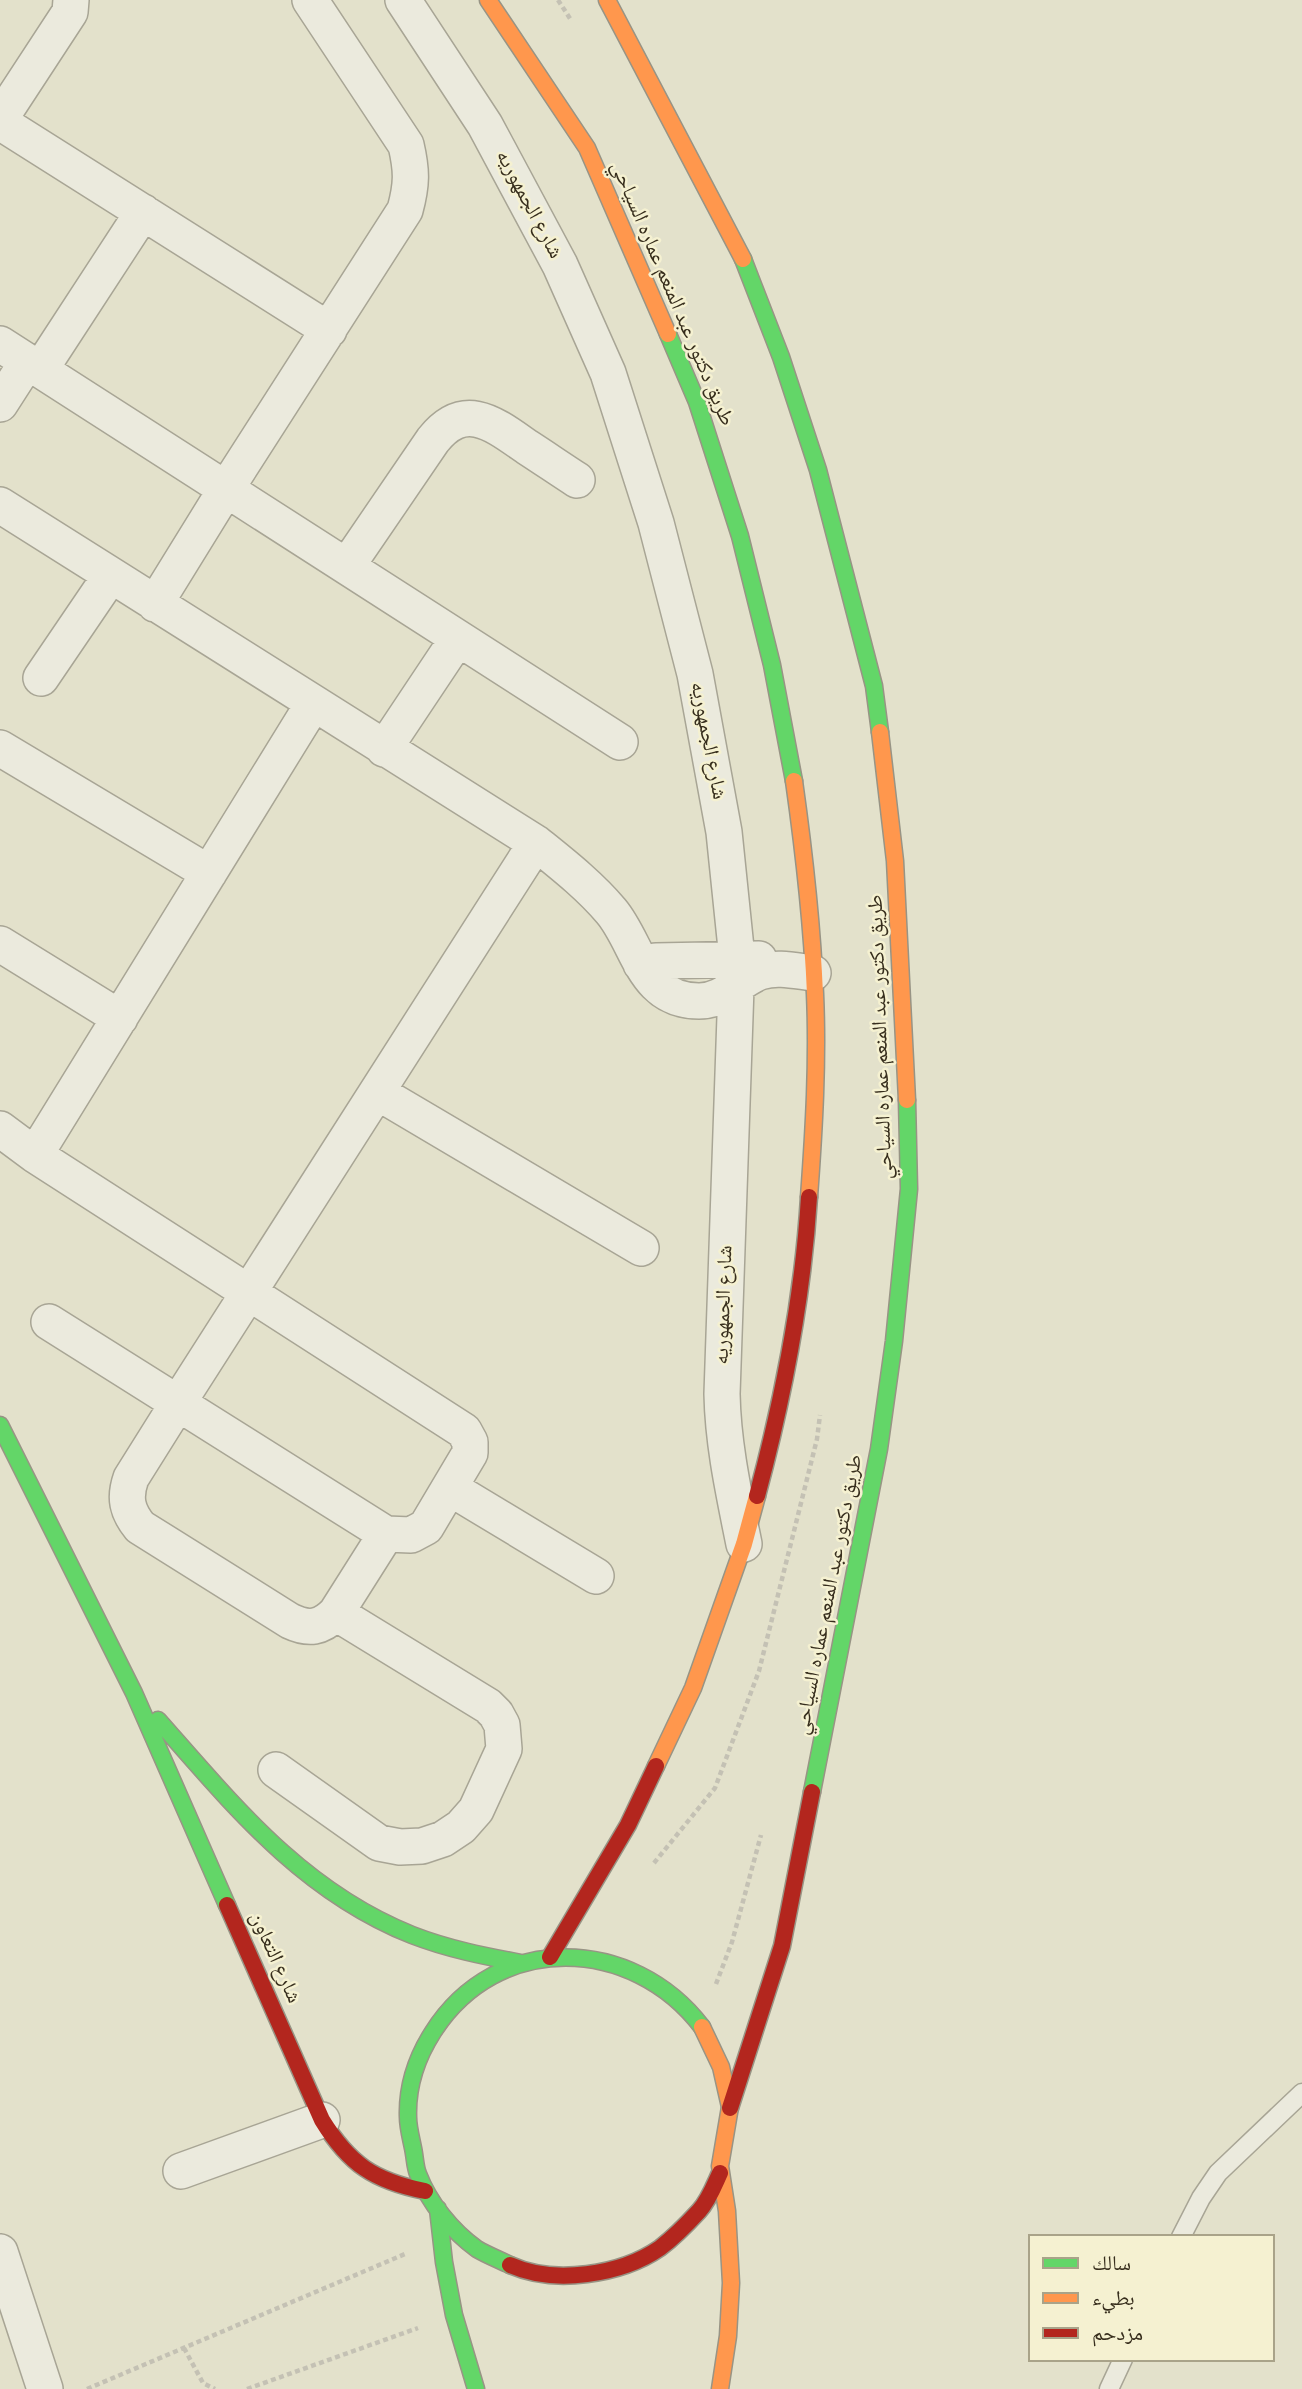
<svg xmlns="http://www.w3.org/2000/svg" width="1302" height="2389" font-family="Georgia,'Noto Naskh Arabic',serif">
	<style>
		.lines { fill: none; stroke-linecap: round; stroke-linejoin: round }
		.lane-casing { stroke: #a8a595; stroke-width: 21 }
		.street-casing { stroke: #a8a595; stroke-width: 38 }
		.fast-casing { stroke: #989485; stroke-width: 19 }
		.slow-casing { stroke: #989485; stroke-width: 19 }
		.jam-casing { stroke: #989485; stroke-width: 19 }
		.path { stroke: #c4c1b4; stroke-width: 4.5; stroke-dasharray: 5 3.5; stroke-linecap: butt }
		.lane { stroke: #ebeadd; stroke-width: 18 }
		.street { stroke: #ebeadd; stroke-width: 35 }
		.fast { stroke: #63d668; stroke-width: 16 }
		.slow { stroke: #ff974d; stroke-width: 16 }
		.jam { stroke: #b3261e; stroke-width: 16 }
		.labels { text-anchor: middle; dominant-baseline: central; stroke-width: 5; stroke-linejoin: round; paint-order: stroke }
		.street-label { font-size: 21px; fill: #372e1d; stroke: #f5f1d1 }
	</style>
	<rect width="100%" height="100%" fill="#e3e1cb"/>
	<g class="lines">
		<defs>
			<path id="lane" d="M1181,2237L1201,2198L1218,2173L1302,2093
				M1109,2389L1123,2359"/>
			<path id="street" d="M403,0L485,125L560,265L608,373L656,523L695,674L724,832L737,958L722,1394C723,1445 734,1494 744,1544
				M0,119L70,12L71,0
				M0,122L329,330
				M0,344L620,742
				M40,370L143,212
				M0,404L27,362
				M0,505L536,843C562,864 589,885 611,911C639,944 642,1001 699,1001C725,1001 738,980 760,972C777,966 796,971 813,973
				M347,566L433,440C465,400 494,424 527,447C544,458 560,469 577,480
				M155,604L226,489L405,210C412,184 412,171 406,145L310,0
				M41,678L111,575
				M0,748L209,873
				M384,749L458,638
				M0,944L120,1018
				M641,964L656,961L759,959
				M377,1092L641,1248
				M0,1129L35,1155L464,1431L470,1442V1453L426,1527L411,1535L386,1534L49,1322
				M35,1155L313,704
				M450,1488L596,1576
				M386,1534L336,1613C321,1628 309,1630 290,1621L140,1527C127,1511 124,1498 131,1478L178,1403L536,843
				M276,1770L379,1843L400,1847L422,1846L443,1839L461,1827L476,1810L504,1749L502,1725L496,1714L488,1706L336,1613
				M181,2171L322,2120
				M0,2252L45,2389"/>
			<path id="fast" d="M743,259L781,357L818,470L874,686L880,732
				M668,334L697,402L740,536L772,665L794,781
				M0,1425L134,1693L227,1905
				M158,1720C234,1806 302,1891 412,1935C448,1949 484,1956 521,1963
				M812,1792L879,1449L894,1341L909,1189L907,1100
				M438,2209L444,2262L454,2315L476,2389
				M510,2265C500,2260 487,2255 477,2249C452,2231 429,2203 418,2174C415,2167 415,2157 413,2148C411,2138 408,2127 408,2117C407,2087 417,2057 433,2032C497,1931 633,1936 702,2027"/>
			<path id="slow" d="M488,0L587,148L668,334
				M607,0L743,259
				M880,732L895,861L907,1100
				M794,781C804,852 812,922 815,994C818,1061 814,1129 809,1197
				M656,1766L693,1688L744,1544L757,1496
				M702,2027L721,2067L730,2107L720,2166L727,2211L731,2283L728,2336L720,2389"/>
			<path id="jam" d="M757,1496C783,1399 803,1298 809,1197
				M227,1905L322,2120C349,2164 374,2181 425,2191
				M550,1957L628,1825L656,1766
				M730,2108L782,1946L812,1792
				M510,2265C554,2285 621,2275 660,2248C673,2238 688,2223 699,2211C709,2200 714,2186 720,2173"/>
		</defs>
		<use href="#lane" class="lane-casing"/>
		<use href="#street" class="street-casing"/>
		<use href="#fast" class="fast-casing"/>
		<use href="#slow" class="slow-casing"/>
		<use href="#jam" class="jam-casing"/>
		<path class="path" d="M558,0L571,20
			M654,1863L715,1788L759,1671L817,1439L820,1415
			M716,1984L732,1942L761,1835
			M184,2348L203,2383L215,2389
			M87,2389L405,2254
			M247,2389L418,2328"/>
		<use href="#lane" class="lane"/>
		<use href="#street" class="street"/>
		<use href="#fast" class="fast"/>
		<use href="#slow" class="slow"/>
		<use href="#jam" class="jam"/>
	</g>
	<g class="labels">
		<g class="street-label">
			<text transform="translate(528 205) rotate(62)">شارع الجمهوريه</text>
			<text transform="translate(671 294) rotate(67)">طريق دكتور عبد المنعم عماره السياحي</text>
			<text transform="translate(707 741) rotate(79)">شارع الجمهوريه</text>
			<text transform="translate(882 1037) rotate(-92)">طريق دكتور عبد المنعم عماره السياحي</text>
			<text transform="translate(725 1305) rotate(-88)">شارع الجمهوريه</text>
			<text transform="translate(830 1595) rotate(-79)">طريق دكتور عبد المنعم عماره السياحي</text>
			<text transform="translate(274 1958) rotate(66)">شارع التعاون</text>
		</g>
	</g>
	<rect x="1029" y="2235" width="245" height="126" fill="#f5f1d1" stroke="#a9a389" stroke-width="2"/>
	<rect x="1043" y="2258" width="35" height="10" fill="#63d668" stroke="#a9a389" stroke-width="2"/>
	<text x="1092" y="2270" font-size="21" fill="#372e1d">سالك</text>
	<rect x="1043" y="2293" width="35" height="10" fill="#ff974d" stroke="#a9a389" stroke-width="2"/>
	<text x="1092" y="2305" font-size="21" fill="#372e1d">بطيء</text>
	<rect x="1043" y="2328" width="35" height="10" fill="#b3261e" stroke="#a9a389" stroke-width="2"/>
	<text x="1092" y="2340" font-size="21" fill="#372e1d">مزدحم</text>
</svg>
